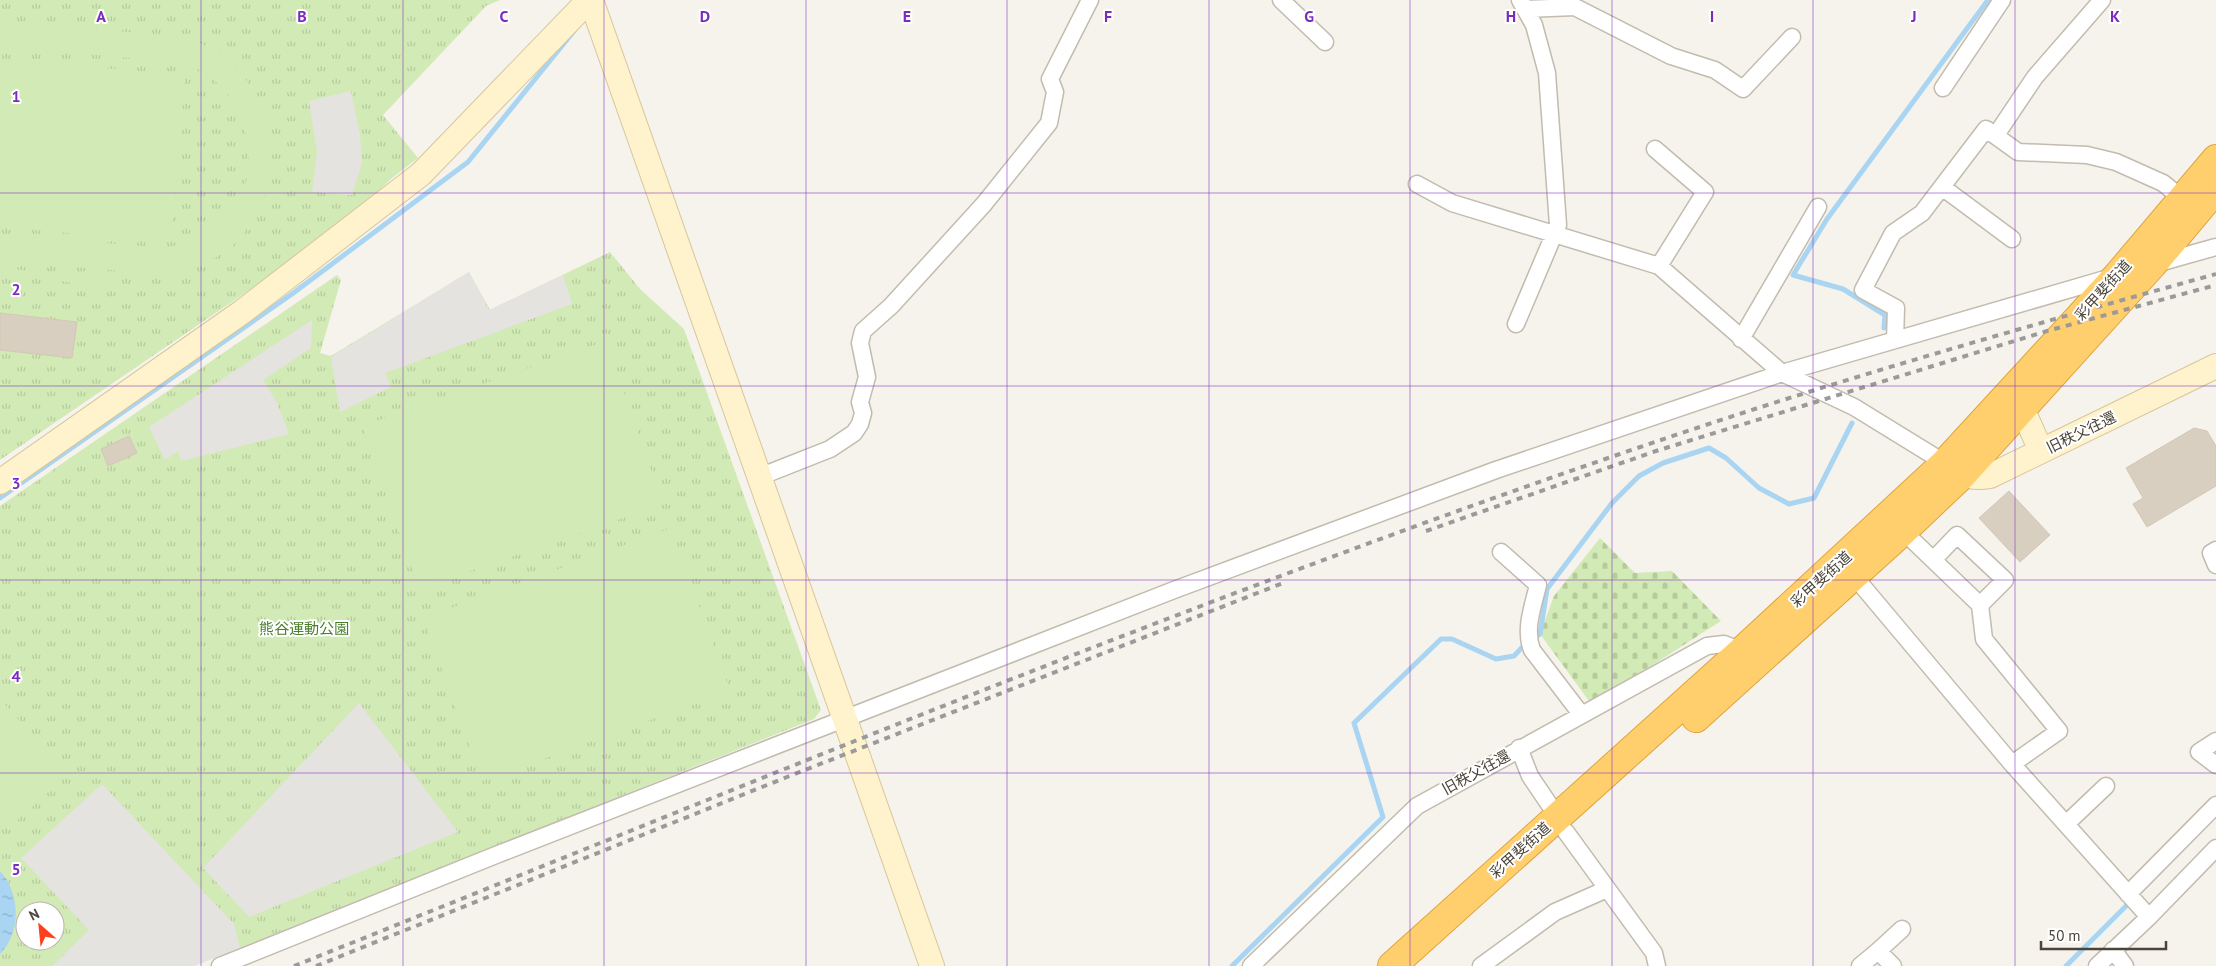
<svg xmlns="http://www.w3.org/2000/svg" width="2216" height="966" font-family="'PT Sans','Noto Sans JP',sans-serif">
	<style>
		.cemetery { fill: url(#cemetery-stones) }
		.park { fill: url(#park-tufts); fill-rule: evenodd }
		.pitch { fill: #d2eab5 }
		.parking { fill: #e5e3e0 }
		.water { fill: url(#water-ripples) }
		.lines { fill: none; stroke-linecap: round; stroke-linejoin: round }
		.stream { stroke: #a9d4f2; stroke-width: 5 }
		.building { fill: #d8cfc1; stroke: #d3c7b4 }
		.street-casing { stroke: #c2bbae; stroke-width: 19 }
		.secondary-casing { stroke: #d6c79b; stroke-width: 26 }
		.highway-casing { stroke: #e0a43c; stroke-width: 30 }
		.street { stroke: #fff; stroke-width: 16 }
		.secondary { stroke: #fff3cd; stroke-width: 24 }
		.highway { stroke: #ffcf6e; stroke-width: 28 }
		.rail { stroke: #9a9a9a; stroke-width: 4; stroke-dasharray: 6 6; stroke-linecap: butt }
		.grid { fill: none; stroke: #7b2cbf; stroke-width: 1; stroke-opacity: 0.55 }
		.labels { text-anchor: middle; dominant-baseline: central; stroke-width: 4; stroke-linejoin: round; paint-order: stroke }
		.street-label { font-size: 15px; fill: #4b4439; stroke: #fff }
		.park-label { font-size: 15px; fill: #4a7f2a; stroke: #fff }
		.grid-label { font-size: 16px; text-anchor: middle; font-weight: bold; fill: #7b2cbf; stroke: #fff; stroke-width: 4; stroke-linejoin: round; paint-order: stroke }
	</style>
	<defs>
		<pattern id="cemetery-stones" width="16" height="16" patternUnits="userSpaceOnUse" patternTransform="scale(1.25)"><rect width="16" height="16" fill="#d2eab5"/><path d="M2 7V4a2 2 0 0 1 4 0v3zM10 15v-3a2 2 0 0 1 4 0v3z" fill="#b6ca9c"/></pattern>
		<pattern id="park-tufts" width="24" height="20" patternUnits="userSpaceOnUse" patternTransform="scale(1.25)"><rect width="24" height="20" fill="#d2eab5"/><path d="M3 7l-1-3M5 7V3M7 7l1-3M15 17l-1-3M17 17v-4M19 17l1-3" fill="none" stroke="#b6ca9c"/></pattern>
		<pattern id="water-ripples" width="26" height="14" patternUnits="userSpaceOnUse" patternTransform="scale(1.25)"><rect width="26" height="14" fill="#a9d4f2"/><path d="M2 4q2-2 4 0t4 0M15 11q2-2 4 0t4 0" fill="none" stroke="#8caec5"/></pattern>
	</defs>
	<rect width="100%" height="100%" fill="#f6f3ec"/>
	<path class="cemetery" d="M1600,538L1635,573L1672,571L1721,621L1648,668L1589,701L1540,634L1554,596Z"/>
	<path class="park" d="M0,0H500L486,6L383,115L418,158L392,178L339,229L0,460Z
		M610,252L640,289L684,329L821,710L814,719L194,966H0V506L337,275L341,280L320,353L331,356L469,272L490,310ZM25,911H55V941H25Z"/>
	<path class="pitch" d="M0,21L186,37C273,70 300,167 239,239C223,258 195,267 172,275L0,261V235L167,248C190,243 214,230 230,213C258,183 252,127 229,96C218,81 200,68 183,63L0,46Z
		M0,59L185,75L171,242L0,227Z
		M0,268L107,278L106,286L0,275Z
		M606,341L663,504L419,589L362,426Z
		M671,528L730,691L482,781L423,618Z
		M0,699L68,774L12,825L0,812Z"/>
	<path class="parking" d="M351,91L360,135L362,163L352,195L312,192L317,152L309,101Z
		M469,272L489,310L563,275L572,304L385,373L391,387L340,412L331,357Z
		M312,320L311,348L263,380L277,403L289,434L181,461L178,451L165,460L149,427Z
		M359,703L458,832L249,917L203,868Z
		M102,784L234,924L240,948L194,966H52L89,930L21,858Z"/>
	<path class="water" d="M0,871C21,894 21,933 0,954Z"/>
	<g class="lines">
		<path class="stream" d="M1884,328L1885,315L1843,289L1793,275L1827,219L1988,0
			M0,498L292,294L468,162L574,31
			M1232,966L1383,817L1354,723L1441,639H1452L1496,659L1514,656L1528,641L1540,634L1547,589L1612,503L1639,476L1663,463L1709,448L1726,458L1759,488L1789,504L1814,498L1852,423
			M2066,966L2131,901"/>
	</g>
	<path class="building" d="M0,313L77,322L72,358L0,350Z
		M2194,428L2207,431L2216,446V486L2147,527L2133,504L2143,498L2126,468Z
		M129,436L137,453L108,466L101,449Z
		M2009,491L2050,535L2020,562L1979,518Z"/>
	<g class="lines">
		<defs>
			<path id="street" d="M1281,0L1325,42
				M1526,9L1575,7L1671,56L1715,70L1743,89L1792,37
				M1943,88L2002,0
				M1996,135L2035,77L2102,0
				M1655,149L1705,192L1659,266
				M1417,184L1452,203L1659,266L1782,373L1854,407L1945,463
				M1942,187L2012,239
				M2155,264L2216,247
				M1516,324L1558,225L1547,73L1534,25L1520,0
				M1741,339L1818,207
				M1895,340L1896,308L1863,290L1893,233L1922,213L1986,129L2018,152L2087,155L2116,162L2163,183L2189,204
				M759,477L830,449L854,433L860,424L863,413L860,402L867,377L860,343L863,331L891,306L984,204L1049,123L1055,92L1050,79L1090,0
				M1903,531L1980,605L1984,639L2059,731L2012,764
				M2216,550L2211,553L2216,565
				M1501,552L1538,585C1533,606 1524,629 1532,650L1581,714
				M1933,560L1957,535L2005,580L1980,605
				M1854,576L2012,764L2149,917
				M2216,741L2199,752L2216,765
				M1519,748L1530,776L1557,816
				M2066,824L2106,786
				M1566,832L1654,953L1657,966
				M2128,894L2216,805
				M2113,950L2125,966
				M1878,951L1902,929
				M220,966L496,855L1174,590L1496,470L1782,373L2112,277
				M1251,966L1417,806L1707,646L1724,644L1742,651
				M1481,966L1555,912L1607,889
				M1860,966L1878,951L1893,966
				M2097,966L2149,917L2216,848"/>
			<path id="secondary" d="M591,0L932,966
				M2022,408L2041,451
				M1949,466C1964,476 1973,479 1990,476L2216,366
				M0,482L242,312L421,174L589,0"/>
			<path id="highway" d="M1696,718L1903,531L1962,475L2153,264L2216,189
				M1392,966L1742,651L1945,463L2117,276L2216,159"/>
		</defs>
		<use href="#street" class="street-casing"/>
		<use href="#secondary" class="secondary-casing"/>
		<use href="#highway" class="highway-casing"/>
		<use href="#street" class="street"/>
		<use href="#secondary" class="secondary"/>
		<use href="#highway" class="highway"/>
		<path class="rail" d="M1426,531L1656,451L2047,331L2216,285
			M294,966C745,786 1195,598 1655,442C1840,379 2028,326 2216,274
			M316,966L787,777L1283,583"/>
	</g>
	<path class="grid" d="M201,0V966M403,0V966M604,0V966M806,0V966M1007,0V966M1209,0V966M1410,0V966M1612,0V966M1813,0V966M2015,0V966M0,193H2216M0,386H2216M0,580H2216M0,773H2216"/>
	<g class="labels">
		<g class="street-label">
			<text transform="translate(2103 290) rotate(-48)">彩甲斐街道</text>
			<text transform="translate(2081 432) rotate(-26)">旧秩父往還</text>
			<text transform="translate(1821 579) rotate(-42)">彩甲斐街道</text>
			<text transform="translate(1476 772) rotate(-29)">旧秩父往還</text>
			<text transform="translate(1520 850) rotate(-42)">彩甲斐街道</text>
		</g>
		<g class="park-label">
			<text x="304" y="628">熊谷運動公園</text>
		</g>
	</g>
	<g class="grid-label">
		<text x="101" y="22">A</text>
		<text x="302" y="22">B</text>
		<text x="504" y="22">C</text>
		<text x="705" y="22">D</text>
		<text x="907" y="22">E</text>
		<text x="1108" y="22">F</text>
		<text x="1309" y="22">G</text>
		<text x="1511" y="22">H</text>
		<text x="1712" y="22">I</text>
		<text x="1914" y="22">J</text>
		<text x="2115" y="22">K</text>
		<text x="16" y="102">1</text>
		<text x="16" y="295">2</text>
		<text x="16" y="489">3</text>
		<text x="16" y="682">4</text>
		<text x="16" y="875">5</text>
	</g>
	<g transform="translate(40 926) rotate(333)"><circle r="24" fill="#ffffff" stroke="#b7b4b0"/>
	<path d="M0-4L9 19L0 12L-9 19Z" fill="#fc3f1d"/>
	<text y="-8" font-size="14" font-weight="bold" text-anchor="middle" fill="#4b4439">N</text>
	</g>
	<path d="M2041 941v8h125v-8" fill="none" stroke="#4b4439" stroke-width="2.5"/>
	<text x="2048" y="941" font-size="15" fill="#4b4439" stroke="#ffffff" stroke-width="4" paint-order="stroke">50 m</text>
</svg>
